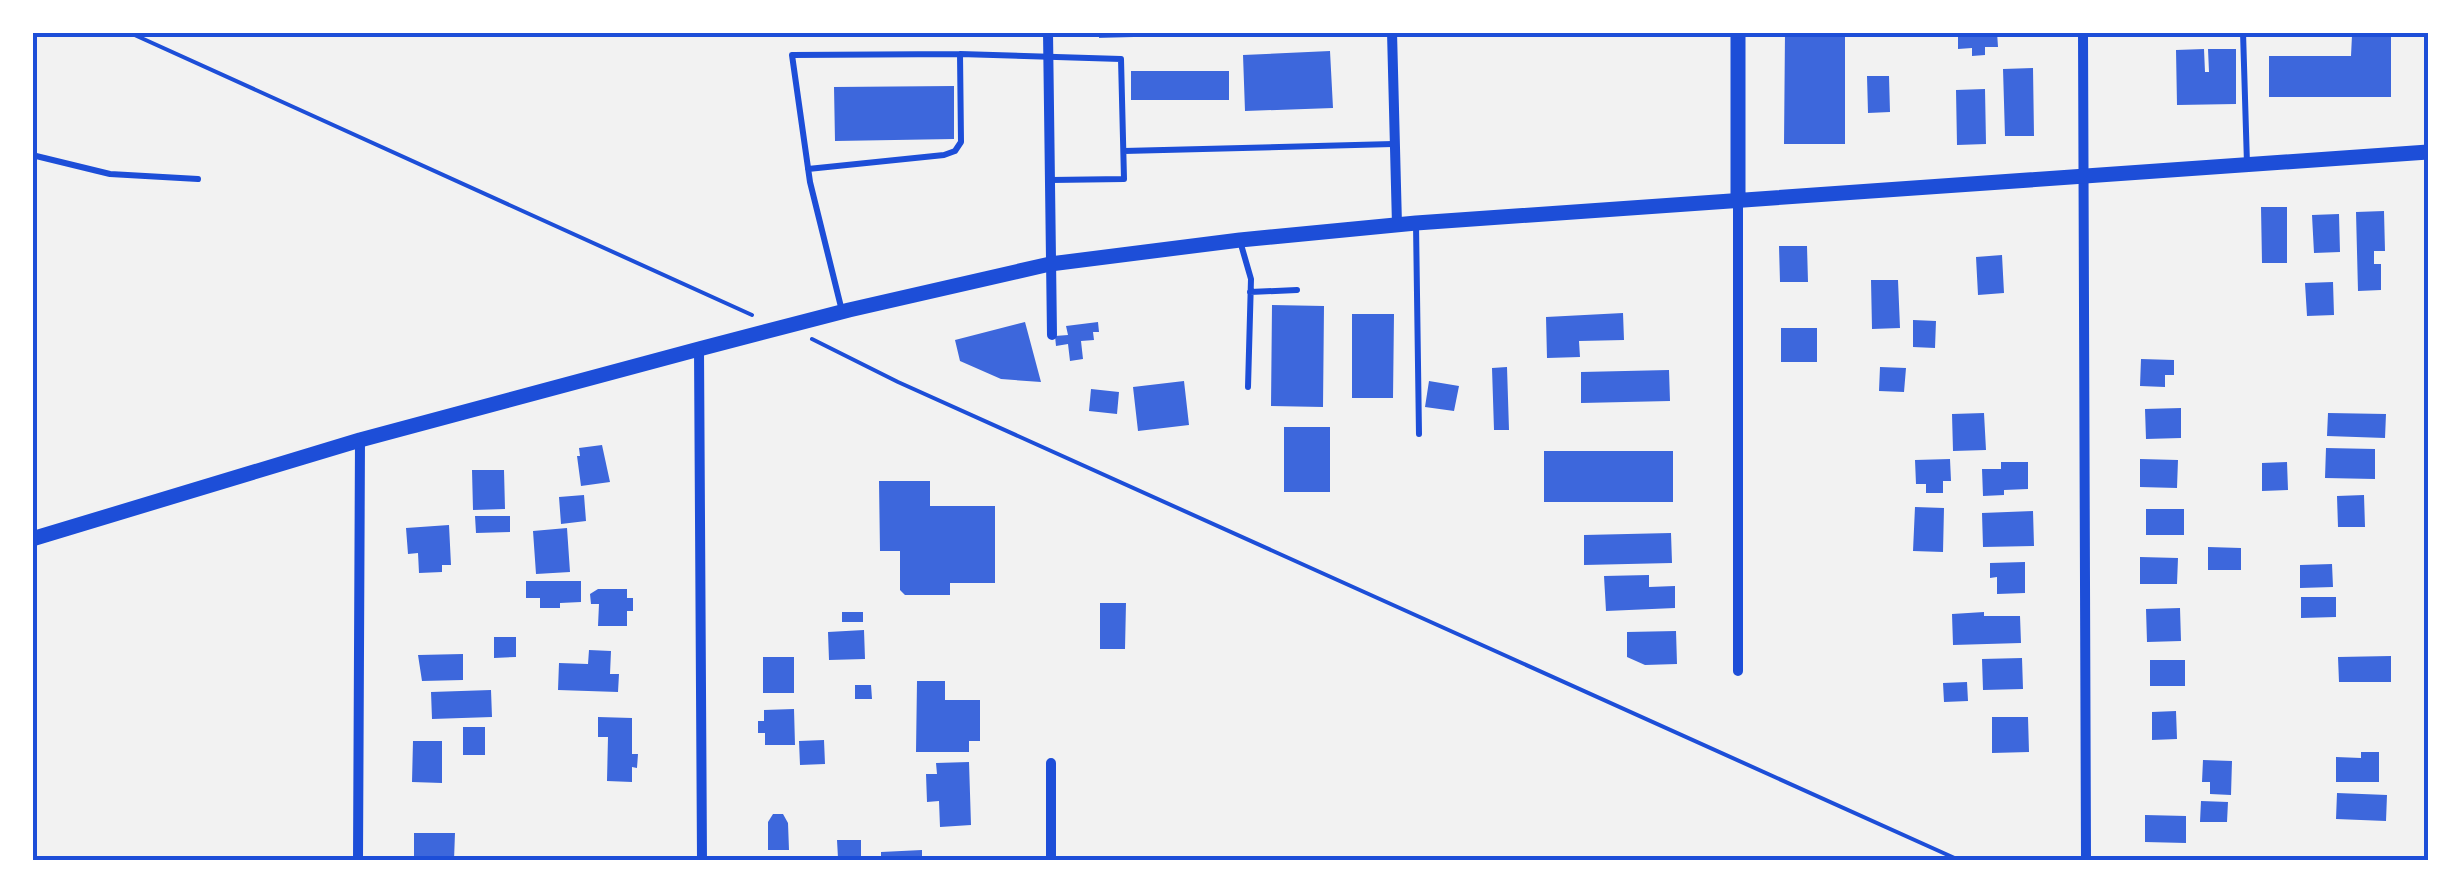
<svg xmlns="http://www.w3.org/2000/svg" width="2461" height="893" font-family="Lato,sans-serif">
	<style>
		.building { fill: #3d67dc }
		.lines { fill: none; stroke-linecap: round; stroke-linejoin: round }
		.path { stroke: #1d4ed8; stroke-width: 4 }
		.service { stroke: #1d4ed8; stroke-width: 6 }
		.minor { stroke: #1d4ed8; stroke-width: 10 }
		.tertiary { stroke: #1d4ed8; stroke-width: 15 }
		.neatline { fill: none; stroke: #1d4ed8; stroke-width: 4 }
	</style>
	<rect width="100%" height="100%" fill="#f2f2f2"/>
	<path class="building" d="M1099,32H1134V37L1099,38Z
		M1785,32H1845V144H1784Z
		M1958,32H1997L1998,47H1985V55L1972,56V48L1958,49Z
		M2391,34V97H2269V56H2351L2352,35Z
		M2204,49L2205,72H2209L2208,49H2236V104L2177,105L2176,50Z
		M1330,51L1333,108L1245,111L1243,55Z
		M2033,68L2034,136H2005L2003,69Z
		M1131,71H1229V100H1131Z
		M1867,76H1889L1890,112L1868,113Z
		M954,86V139L835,141L834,87Z
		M1985,89L1986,144L1957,145L1956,90Z
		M2261,207H2287V263H2262Z
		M2384,211L2385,251H2374V264H2381V290L2358,291L2356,212Z
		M2339,214L2340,252L2314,253L2312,215Z
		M1779,246H1807L1808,282H1780Z
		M2002,255L2004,293L1978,295L1976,257Z
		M1871,280H1898L1900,328L1872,329Z
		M2333,282L2334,315L2307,316L2305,283Z
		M1272,305L1324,306L1323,407L1271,406Z
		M1623,313L1624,340L1579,341L1580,357L1547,358L1546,317Z
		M1352,314H1394L1393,398H1352Z
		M1913,320L1936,321L1935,348L1913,347Z
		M1025,322L1041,382L1001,379L960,361L955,340Z
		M1098,322L1099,332H1093L1094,340L1081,341L1083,359L1070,361L1068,344L1056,346L1055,336L1068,335L1066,326Z
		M1781,328H1817V362H1781Z
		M2141,359L2174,360V375H2165V387L2140,386Z
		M1507,367L1509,430H1494L1492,368Z
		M1880,367L1906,368L1904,392L1879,391Z
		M1669,370L1670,401L1581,403V372Z
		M1184,381L1189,425L1138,431L1133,387Z
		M1429,381L1459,386L1454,411L1425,407Z
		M1091,389L1119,392L1117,414L1089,411Z
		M2181,408V438L2146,439L2145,409Z
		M1984,413L1986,450L1953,451L1952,414Z
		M2328,413L2386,414L2385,438L2327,436Z
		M1284,427H1330V492H1284Z
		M602,445L610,482L581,486L577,456H580L579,448Z
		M2326,448L2375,449V479L2325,478Z
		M1544,451H1673V502H1544Z
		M1950,459L1951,481H1943V493H1926V484H1916L1915,460Z
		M2140,459L2178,460L2177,488L2140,487Z
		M2001,462H2028V489L2004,490V495L1983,496L1982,469H2001Z
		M2287,462L2288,490L2262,491V463Z
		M472,470H504L505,509L473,510Z
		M879,481H930V506H995V583H950V595H905L900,590V551H880Z
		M584,495L586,521L561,524L559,497Z
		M2364,495L2365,527H2338L2337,496Z
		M1915,507L1944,508L1943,552L1913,551Z
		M2146,509H2184V535H2146Z
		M2033,511L2034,546L1983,547L1982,513Z
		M475,516H510V532L476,533Z
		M449,525L451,565H442V572L419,573L418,553L408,554L406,528Z
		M567,528L570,572L536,574L533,531Z
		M1671,533L1672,563L1584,565V535Z
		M2208,547L2241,548V570H2208Z
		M2140,557L2178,558L2177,584H2140Z
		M2025,562V593L1997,594V577L1990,578V563Z
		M2332,564L2333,587L2300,588V565Z
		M1649,575V587L1675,586V608L1606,611L1604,576Z
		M526,581H581V602L560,603V608H540V598H526Z
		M598,589H627V598H633V611H627V626H598L599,604H591L590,594Z
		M2301,597H2336V617L2301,618Z
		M1100,603H1126L1125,649H1100Z
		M2180,608L2181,641L2147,642L2146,609Z
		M842,612H863V622H842Z
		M1984,612V616H2020L2021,643L1953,645L1952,614Z
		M864,630L865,659L829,660L828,632Z
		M1676,631L1677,664L1645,665L1627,657V632Z
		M494,637H516V657L494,658Z
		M589,650L611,651L610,674H619L618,692L558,690L559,663L588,664Z
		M463,654V680L422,681L418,655Z
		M2391,656V682H2339L2338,657Z
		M763,657H794V693H763Z
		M2022,658L2023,689L1983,690L1982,659Z
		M2150,660H2185V686H2150Z
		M917,681H945V700H980V741H969V752H916Z
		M1967,682L1968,701L1944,702L1943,683Z
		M855,685H871L872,699H855Z
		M491,690L492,717L432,719L431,692Z
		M794,709L795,745H765V733H758V721H764V710Z
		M2176,711L2177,739L2152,740V712Z
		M598,717L632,718V754H638L637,768L632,767V782L607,781L608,737H598Z
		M1992,717H2028L2029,752L1992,753Z
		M463,727H485V755H463Z
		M824,740L825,764L800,765L799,741Z
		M413,741H442V783L412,782Z
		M2361,752H2379V782H2336V757L2361,758Z
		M2203,760L2232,761L2231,795L2210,794V782H2202Z
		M969,762L971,825L940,827L939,801L927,802L926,774H937L936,763Z
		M2337,793L2387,795L2386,821L2336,819Z
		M2201,801L2228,802L2227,822H2200Z
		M773,814H783L788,823L789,850H768V822Z
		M2145,815L2186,816V843L2145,842Z
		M414,833H455L454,860H414Z
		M837,840H861V857L838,858Z
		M922,850V860H881V852Z"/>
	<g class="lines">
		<path class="path" d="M128,32L752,315
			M812,339L898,382L1959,860"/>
		<path class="service" d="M2243,32L2247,164
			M1124,151L1393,144
			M32,155L110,174L198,179
			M808,169L944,155L955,151L961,142L960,54
			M1416,224L1419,434
			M1240,241L1251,279L1248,387
			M1250,292L1297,290
			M842,311L810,182L792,55L960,54L1121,59L1124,179L1051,180"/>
		<path class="minor" d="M1048,32L1052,335
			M1392,32L1397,225
			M2083,32L2086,859
			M699,349L702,860
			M1738,671V202
			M1051,763V860
			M358,860L360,440"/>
		<path class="tertiary" d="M1738,32V202
			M32,539L360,440L699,349L849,310L1050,264L1240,240L1416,223L2428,152"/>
	</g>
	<rect width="2461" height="893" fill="none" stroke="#ffffff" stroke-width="70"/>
	<rect x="35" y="35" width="2391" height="823" class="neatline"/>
</svg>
